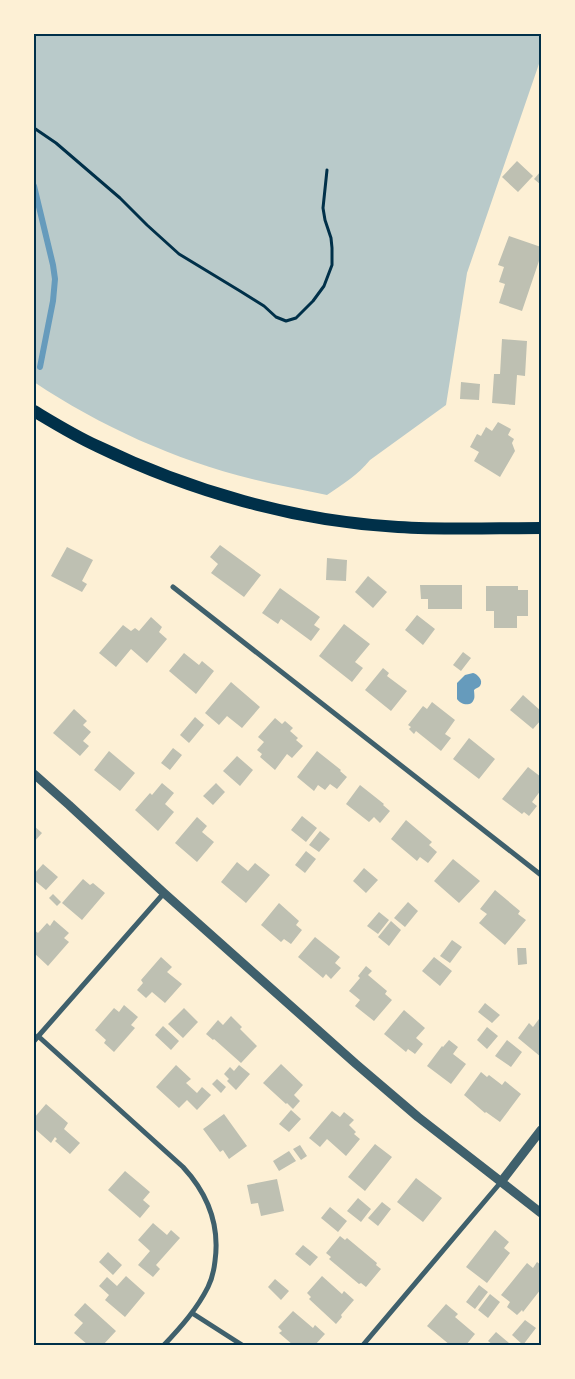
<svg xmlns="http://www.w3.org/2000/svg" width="575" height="1379" font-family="Inter,sans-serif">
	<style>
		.green { fill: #b9caca }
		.water { fill: #669bbc }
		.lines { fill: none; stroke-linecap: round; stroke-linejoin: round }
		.stream { stroke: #669bbc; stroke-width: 6 }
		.building { fill: #bec0b2 }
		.path { stroke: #003049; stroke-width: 3 }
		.minor { stroke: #3f606c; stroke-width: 5 }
		.tertiary { stroke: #3f606c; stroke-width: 9 }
		.primary { stroke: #003049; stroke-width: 12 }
		.neatline { fill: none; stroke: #003049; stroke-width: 2 }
	</style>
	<rect width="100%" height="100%" fill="#fdf0d5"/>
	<path class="green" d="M34,34H541V58L467,273L446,405L370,460C358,475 343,484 327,495C302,490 277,485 252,479C175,460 100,426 34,382Z"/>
	<path class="water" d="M473,673C477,674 484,680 480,686C478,688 476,688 474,690C474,691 475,698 474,699C471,708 460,704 457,699V683L465,675Z"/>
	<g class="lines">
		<path class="stream" d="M34,186L53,265L55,279L53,301L40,367"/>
	</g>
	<path class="building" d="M517,161L533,176L518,192L502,177Z
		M541,171V185L534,179Z
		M509,236L541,247V255L522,311L499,303L505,284L499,282L504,267L498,265Z
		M502,339L527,341L525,376L517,375L515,405L492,403L494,374H500Z
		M461,382L480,384L479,400L460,399Z
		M498,422L511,429L508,435L514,439L512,443L515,451L500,477L474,461L479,452L470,447L477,434L481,436L486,427L492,431Z
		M220,545L261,575L244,597L211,573L218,564L210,557Z
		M67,547L93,560L82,581L87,584L82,592L51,576Z
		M327,558L347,560L346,581L326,580Z
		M368,576L387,592L373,608L355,592Z
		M420,585H462V609H428V599H421Z
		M486,586H518V590H528V616H517V628H494V611H486Z
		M280,588L320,617L314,625L320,629L311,641L281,619L278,624L262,613Z
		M417,615L435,629L423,645L405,630Z
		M151,617L162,627L159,632L167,639L147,663L131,649L116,667L99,653L123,625L131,631L135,628L139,631Z
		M344,624L370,644L355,662L363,668L352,682L319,656Z
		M463,652L471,658L461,671L453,665Z
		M184,653L199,665L202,661L214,671L196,694L169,671Z
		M383,668L389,673L387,676L407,691L391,711L365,690Z
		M231,682L260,707L242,728L227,716L219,725L205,713Z
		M523,695L541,711V720L533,729L510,710Z
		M432,702L455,720L445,734L451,738L441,751L416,731L414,734L409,729L411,727L408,725L423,706L427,709Z
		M74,709L87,721L83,725L91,732L83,741L89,746L80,756L53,733Z
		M195,717L204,725L189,743L180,735Z
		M275,718L282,724L285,721L293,728L290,731L298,738L296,740L303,746L292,758L287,754L275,770L260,757L262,754L257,750L264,742L258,737Z
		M469,738L495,759L479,779L453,759Z
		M173,748L182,755L170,770L161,763Z
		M109,751L135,773L120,791L94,770Z
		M317,751L341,770L340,771L347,777L337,789L330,784L325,790L318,785L314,791L297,777Z
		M237,756L253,770L240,786L223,771Z
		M528,767L541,777V790L532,802L537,806L529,816L524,812L522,814L502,799Z
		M162,783L174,793L165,804L174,812L158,831L135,810L150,793L152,795Z
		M216,783L225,792L213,805L203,796Z
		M360,785L384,804L383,805L390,811L380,823L374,817L369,822L346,804Z
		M302,816L317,828L306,842L291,830Z
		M197,817L207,826L202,832L214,842L197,862L175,843Z
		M406,820L432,842L429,845L437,852L428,863L420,857L417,861L391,839Z
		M34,826L42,833L34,842Z
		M320,831L330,839L319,852L309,845Z
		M306,851L316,859L305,873L295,865Z
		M453,859L480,881L459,903L434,881Z
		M237,862L248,871L255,863L270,875L246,903L221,882Z
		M43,864L58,877L46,890L34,880V874Z
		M364,868L378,880L366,893L353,881Z
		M83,879L90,885L93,883L105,893L82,920L62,903Z
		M495,890L520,911L518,914L526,920L505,945L479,923L487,914L480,909Z
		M53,894L61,902L57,906L49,898Z
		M408,902L418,911L405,927L394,918Z
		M279,903L299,921L296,925L302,930L291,944L284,939L281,942L261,925Z
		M379,912L389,920L378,934L367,926Z
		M54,920L69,933L64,938L69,942L48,966L34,953V930L38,933L47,923L50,926Z
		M391,921L401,930L389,946L378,937Z
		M315,937L340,957L335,963L341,968L331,979L326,974L323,978L298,957Z
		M452,940L462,947L450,963L440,956Z
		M517,948H526L527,964L518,965Z
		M161,957L172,967L167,972L182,984L165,1003L152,992L146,998L137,990L143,983L141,980Z
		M434,957L452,971L440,986L422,971Z
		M366,966L372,971L368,975L387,991L385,994L392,1000L374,1021L355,1006L360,1000L349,991L360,978L358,976Z
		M485,1003L500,1015L492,1023L478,1012Z
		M124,1005L138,1017L131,1025L135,1028L114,1052L104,1043L106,1040L95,1030L114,1008L119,1012Z
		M184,1008L198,1022L183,1038L168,1024Z
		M404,1010L425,1028L416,1038L423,1044L415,1054L408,1049L406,1052L384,1034Z
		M231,1016L242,1027L240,1029L257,1046L241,1063L214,1039L213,1040L206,1034L218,1020L223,1025Z
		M539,1019L541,1021V1057L518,1038L529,1023L533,1027Z
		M163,1026L179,1041L171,1050L155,1035Z
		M487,1027L498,1036L487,1049L477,1040Z
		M449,1040L458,1047L453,1054L466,1064L451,1084L427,1066L442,1046L443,1047Z
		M507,1040L522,1052L511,1067L495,1056Z
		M281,1064L303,1085L294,1095L300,1101L293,1109L287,1103L286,1104L263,1083Z
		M176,1065L191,1079L186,1083L197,1093L202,1087L211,1095L197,1110L187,1100L179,1108L156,1087Z
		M239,1065L250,1074L236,1090L227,1081L229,1079L224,1074L230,1067L234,1071Z
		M481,1072L487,1077L489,1075L502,1085L505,1081L521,1094L500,1122L486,1112L485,1113L464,1095Z
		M217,1079L226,1087L221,1093L212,1084Z
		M46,1104L68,1123L64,1129L80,1143L70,1154L55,1141L57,1139L55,1137L51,1143L34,1128V1118Z
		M291,1110L301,1119L289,1132L279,1124Z
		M332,1111L340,1117L344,1112L354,1120L349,1125L356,1132L354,1134L360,1139L346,1156L327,1139L320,1147L309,1138Z
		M224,1114L247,1146L229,1159L223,1150L220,1152L203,1129Z
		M375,1144L392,1157L365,1191L348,1177Z
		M300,1145L307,1156L301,1160L293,1149Z
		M289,1151L296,1161L279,1171L273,1161Z
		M125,1171L150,1192L143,1200L150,1206L140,1218L108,1190Z
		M416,1178L442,1198L423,1222L397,1202Z
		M277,1179L284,1211L261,1216L258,1203L251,1204L247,1185Z
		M358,1198L371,1209L361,1222L347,1211Z
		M382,1202L391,1209L378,1226L368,1218Z
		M330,1207L347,1221L338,1232L321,1218Z
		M153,1223L167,1235L171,1230L180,1238L156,1265L160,1269L153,1277L138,1265L150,1251L138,1240Z
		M495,1230L509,1242L504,1248L510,1253L487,1283L466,1267Z
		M340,1236L345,1240L347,1238L377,1263L376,1265L381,1269L366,1287L361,1283L359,1284L329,1259L331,1257L326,1253Z
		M303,1245L318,1257L310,1266L295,1254Z
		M108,1252L122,1265L113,1275L99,1262Z
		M537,1262L541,1265V1289L523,1312L522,1310L517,1315L507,1307L510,1302L501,1295L527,1263L533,1268Z
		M126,1276L145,1293L125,1317L105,1300L109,1295L99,1286L107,1277L117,1286Z
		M322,1276L342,1294L344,1291L354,1300L341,1315L342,1317L336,1324L309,1299L311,1297L307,1293Z
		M275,1279L289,1291L281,1300L268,1287Z
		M479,1285L488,1292L475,1309L466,1302Z
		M490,1294L500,1302L488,1318L478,1310Z
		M85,1303L116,1331L103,1345H88L74,1333L83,1323L74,1315Z
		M446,1304L458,1314L455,1317L475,1334L466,1345H450L427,1326Z
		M293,1311L313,1328L315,1325L325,1334L315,1345H293L279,1333L282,1331L278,1327Z
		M525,1320L536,1328L523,1345L512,1335Z
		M496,1332L509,1343L508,1345H493L488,1341Z"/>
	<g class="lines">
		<path class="path" d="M34,128L56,143L120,198L147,225L179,254L240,291L264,306L276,317L286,321L296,318L313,301L324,286L332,265V248L331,238L325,220L323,208L327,170"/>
		<path class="minor" d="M173,587L541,875
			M38,1036L183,1167C207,1193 220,1225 215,1261C214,1270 212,1279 208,1287C197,1309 181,1327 164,1345
			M34,1041L164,893
			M192,1313L242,1345
			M363,1345L501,1182"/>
		<path class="tertiary" d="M34,774L69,805L164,893L356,1064L418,1117L541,1213
			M501,1182L541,1130"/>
		<path class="primary" d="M34,411C54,423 75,436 97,446C190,491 294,521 398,527C445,530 493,528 541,528"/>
	</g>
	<rect width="575" height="1379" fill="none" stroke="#fdf0d5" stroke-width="70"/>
	<rect x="35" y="35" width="505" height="1309" class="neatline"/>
</svg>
